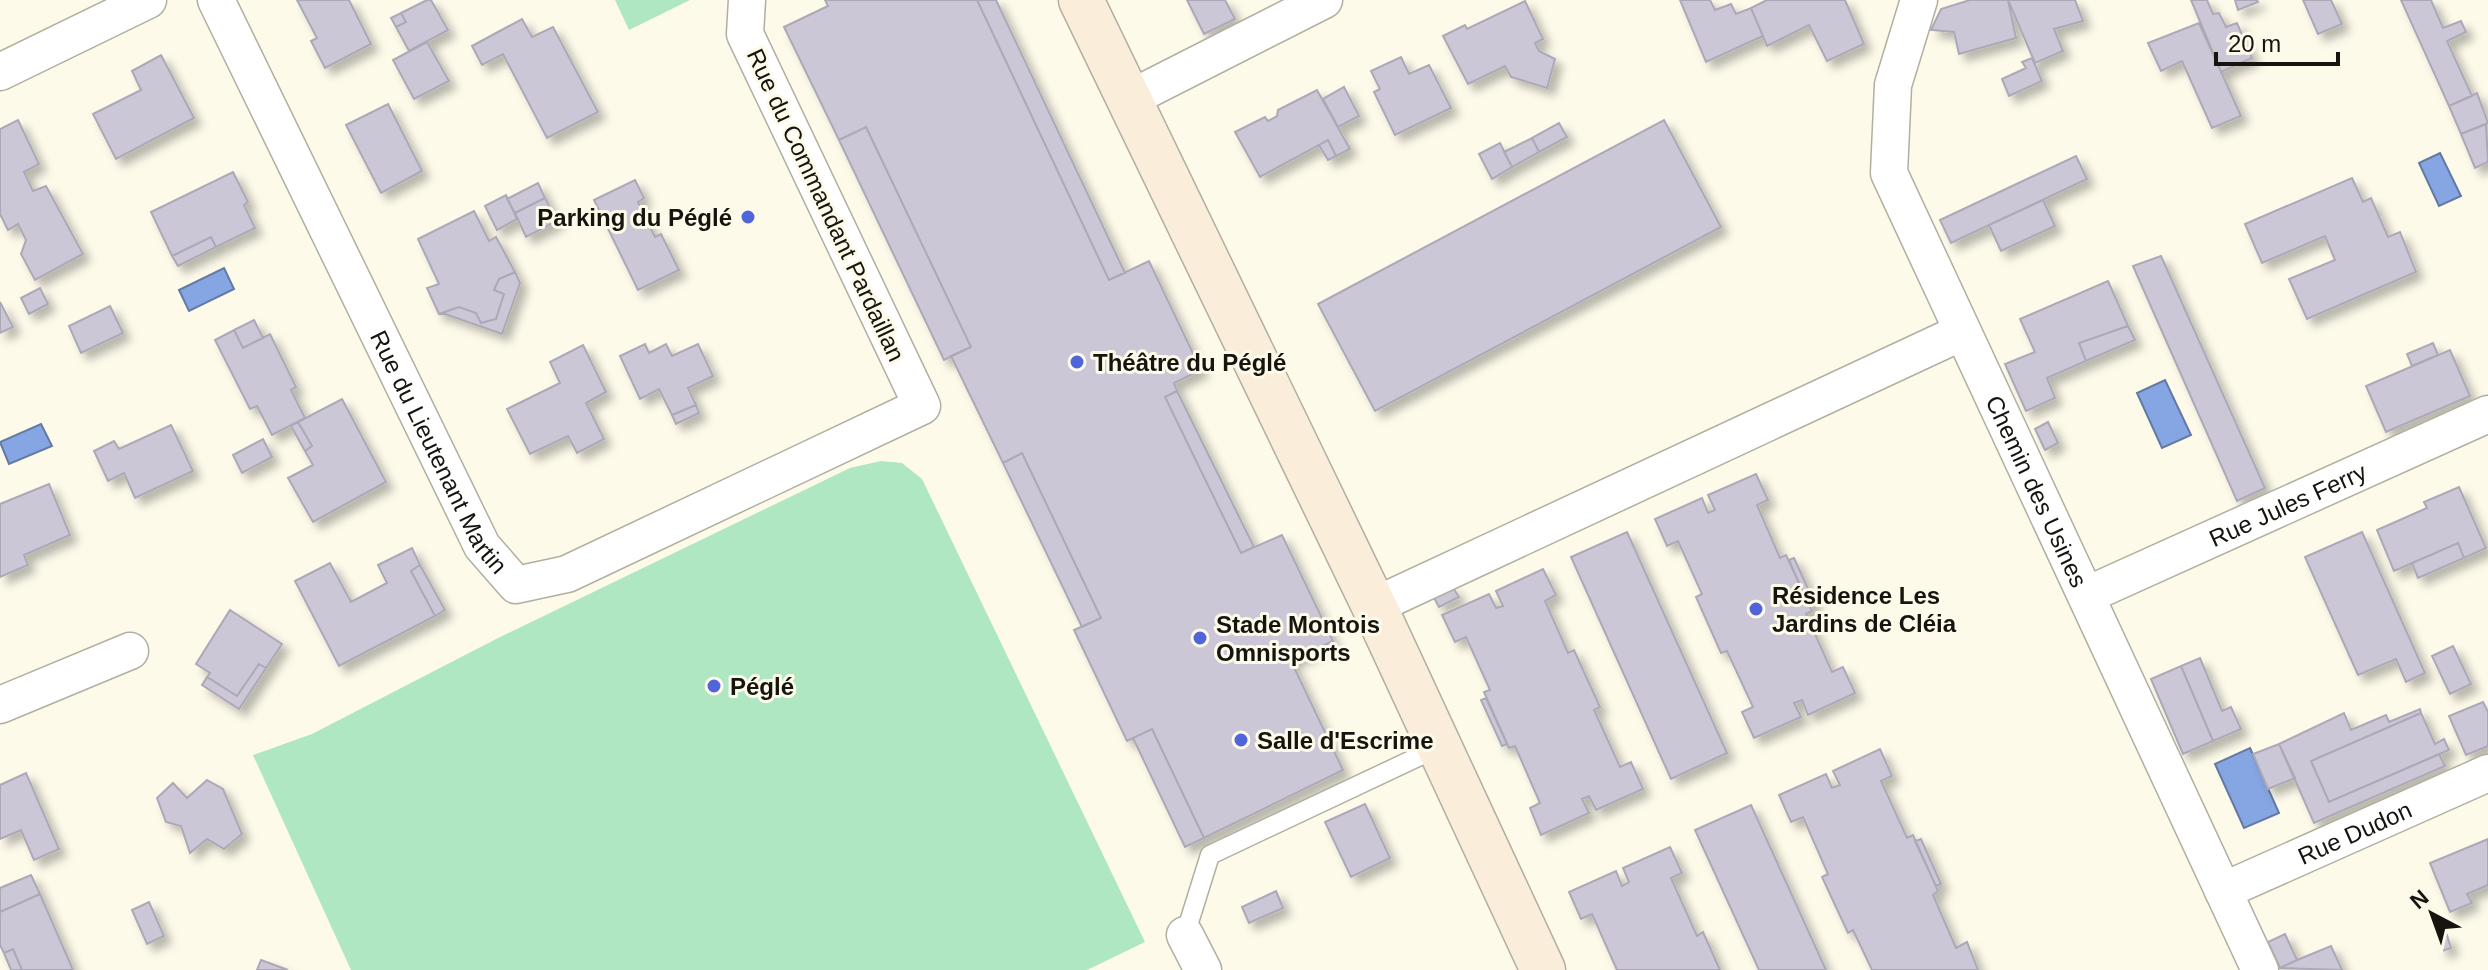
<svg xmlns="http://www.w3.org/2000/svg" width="2488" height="970" font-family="Helvetica,sans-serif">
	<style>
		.green { fill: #aee7c1 }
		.water { fill: #85a5e3; stroke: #637aa3; stroke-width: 2 }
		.building { fill: #cbc7d6; stroke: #aca8b7; stroke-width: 2; filter: url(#shadow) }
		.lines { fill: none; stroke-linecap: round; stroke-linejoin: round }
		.lane-casing { stroke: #b2afa0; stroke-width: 21 }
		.street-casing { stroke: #b2afa0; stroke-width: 39 }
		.secondary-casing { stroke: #b2afa0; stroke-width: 47 }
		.lane { stroke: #fff; stroke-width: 18 }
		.street { stroke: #fff; stroke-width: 36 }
		.secondary { stroke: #faedda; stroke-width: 44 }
		.poi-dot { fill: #5165db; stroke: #fdfaea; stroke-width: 3 }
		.labels { text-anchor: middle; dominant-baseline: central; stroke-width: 6; stroke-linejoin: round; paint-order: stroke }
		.street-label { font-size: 24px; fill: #15140f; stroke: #fdfaea }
		.poi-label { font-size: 24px; font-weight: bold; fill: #15140f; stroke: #fdfaea; text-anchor: start }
	</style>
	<defs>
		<filter id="shadow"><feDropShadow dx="7" dy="7" stdDeviation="4" flood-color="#0004"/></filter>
	</defs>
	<rect width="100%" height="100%" fill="#fdfaea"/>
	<path class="green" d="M615,0H690L629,30Z
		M881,461L902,463L922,479L1145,942L1087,970H351L253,755L312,734L500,637L850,468Z"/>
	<path class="water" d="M2440,153L2461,196L2439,206L2419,163Z
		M224,268L234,289L189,311L179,290Z
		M2165,380L2191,435L2162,448L2137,393Z
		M41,424L52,446L9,464L0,442Z
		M2250,748L2279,813L2244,828L2215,764Z"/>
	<path class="building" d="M297,0H349L371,44L325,68L311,41L317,38Z
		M427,0H431L448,30L409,51L396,27L406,22L401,13Z
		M825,0H977L1109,280L1149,261L1201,370L1174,383L1177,391L1165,397L1241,553L1282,535L1333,641L1291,661L1343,770L1204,838L1152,729L1127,741L1074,630L1101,618L1022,453L1003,463L951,356L971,347L866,127L839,140L784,27L828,6Z
		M977,0H996L1125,273L1109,280Z
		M1187,0H1225L1235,19L1204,34Z
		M1680,0H1710L1715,10L1731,4L1736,14L1751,8L1763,36L1706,62Z
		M1767,0H1845L1864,44L1827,61L1809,25L1767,46L1751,8Z
		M1970,0H2008L2016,38L1959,54L1954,32L1931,30L1941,9Z
		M2008,0H2075L2083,21L2054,29L2063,51L2035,63Z
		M2191,0H2207L2213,14L2219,13L2226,27L2237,23L2252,58L2221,72Z
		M2235,0H2257L2258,2L2238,10Z
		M2303,0H2331L2342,24L2318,34Z
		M2401,0H2431L2443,28L2461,21L2466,32L2447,41L2472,96L2449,106Z
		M1525,1L1543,39L1535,43L1539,51L1555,59L1547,88L1511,77L1505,66L1468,84L1443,36L1465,25L1467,29Z
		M401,13L406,22L396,27L391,18Z
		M522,19L532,37L553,27L598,112L547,138L503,54L482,65L472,46Z
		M2199,23L2241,116L2212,128L2182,61L2161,71L2148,43Z
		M427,42L449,81L414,99L393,60Z
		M161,55L194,118L116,159L93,114L141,90L132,71Z
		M1401,57L1409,74L1429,65L1451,108L1395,135L1374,92L1380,89L1371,71Z
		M2032,58L2042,81L2009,96L2002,79L2026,68L2022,62Z
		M1344,87L1359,116L1338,127L1323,99Z
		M1317,90L1350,149L1336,156L1328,140L1260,177L1235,132L1265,117L1268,121L1277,116L1278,110Z
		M2477,93L2488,123L2461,134L2449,106Z
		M388,104L422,171L381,193L346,125Z
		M18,120L39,164L24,172L33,191L46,186L83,254L35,280L21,254L26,240L18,224L8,230L0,214V129Z
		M1664,120L1721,227L1375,411L1318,304Z
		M1559,123L1567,137L1539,152L1532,138Z
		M2486,124L2488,162L2475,168L2461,134Z
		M866,127L971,347L944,360L839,140Z
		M1532,138L1539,152L1512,167L1504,152Z
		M1328,140L1336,156L1328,160L1319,145Z
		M1500,143L1512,167L1492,179L1479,154Z
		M2076,156L2087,179L1951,243L1940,220Z
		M233,172L248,202L244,205L255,228L216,247L211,237L172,256L151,212Z
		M2352,178L2363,202L2371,198L2388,237L2400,232L2416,272L2307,319L2289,279L2335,260L2325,236L2262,263L2245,224Z
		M635,180L644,198L638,202L655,237L661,234L679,270L638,290L594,200Z
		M538,183L545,198L515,213L507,199Z
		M506,195L517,219L497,230L485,206Z
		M545,198L557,221L526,237L515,213Z
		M2043,200L2055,226L2001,251L1989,225Z
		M474,211L489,241L496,237L515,272L499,279L494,290L504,294L496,319L481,323L476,313L459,307L439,314L427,288L439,284L418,239Z
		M211,237L216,247L178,266L172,256Z
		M2161,256L2265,488L2237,501L2133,266Z
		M515,272L520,283L502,334L442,313L459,307L476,313L481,323L496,319L504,294L494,290L499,279Z
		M2108,281L2128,326L2079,343L2086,361L2047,378L2055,398L2026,411L2005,364L2035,352L2020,319Z
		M40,288L48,304L29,314L21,298Z
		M0,302L13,327L0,333Z
		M110,306L123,333L81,353L69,326Z
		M254,320L263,338L243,348L234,330Z
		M2128,326L2135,340L2086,361L2079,343Z
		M234,330L243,348L270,334L296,387L291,390L305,418L272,435L257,406L250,409L215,340Z
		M2433,343L2438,355L2412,366L2407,354Z
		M645,344L649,353L666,344L672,356L698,344L713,376L688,388L696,405L672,415L659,389L640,399L620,356Z
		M583,345L606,392L586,403L604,439L577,453L568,436L530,454L507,409L560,383L550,362Z
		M2450,350L2470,396L2386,432L2366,386Z
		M1177,391L1254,547L1241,553L1165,397Z
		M342,399L386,482L313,522L288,478L313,465L305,451L312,446L298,422Z
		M696,405L699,413L676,424L672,415Z
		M298,422L312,446L305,451L291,426Z
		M2048,422L2058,443L2045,450L2035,429Z
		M171,425L193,471L135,498L124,473L108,481L94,451L114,441L119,449Z
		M263,439L272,457L242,473L233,455Z
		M1022,453L1101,618L1082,627L1003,463Z
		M1756,474L1768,500L1757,505L1780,558L1786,555L1812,611L1806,614L1832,672L1843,667L1855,693L1808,715L1802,700L1794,703L1801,717L1754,738L1742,712L1753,707L1727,651L1721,653L1696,597L1702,594L1678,541L1667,546L1655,519L1702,498L1708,513L1715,510L1708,495Z
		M49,484L70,535L24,555L28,565L0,577V504Z
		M2459,487L2486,548L2464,558L2458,543L2394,571L2377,530L2427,508L2424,502Z
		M1627,532L1727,753L1671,779L1571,557Z
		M2362,532L2425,673L2406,682L2396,659L2358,675L2305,557Z
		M2458,543L2464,558L2418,578L2412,563Z
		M412,548L420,565L411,571L435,616L339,666L295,581L330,563L351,602L387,583L378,565Z
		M1794,558L1815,604L1809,606L1789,560Z
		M420,565L445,610L435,616L411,571Z
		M1543,569L1556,595L1545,601L1568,653L1574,650L1600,707L1594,710L1620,767L1631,762L1643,789L1596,810L1589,796L1582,799L1589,813L1541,835L1530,808L1540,803L1515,746L1509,748L1484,692L1490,690L1466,637L1455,642L1442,615L1489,594L1496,608L1503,606L1496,591Z
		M1452,586L1459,597L1439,607L1433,596Z
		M230,610L282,644L266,668L259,664L237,696L207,677L210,673L196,664Z
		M2453,646L2471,684L2450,694L2432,656Z
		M2200,658L2222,711L2231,707L2241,729L2213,741L2181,666Z
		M259,664L266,668L239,709L202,685L207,677L237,696Z
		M2181,666L2213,741L2183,754L2151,679Z
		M1486,698L1507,744L1502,746L1481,700Z
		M2483,702L2488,712V746L2466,755L2449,716Z
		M2420,709L2421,713L2311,761L2329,802L2439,754L2445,766L2314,823L2279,744L2344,713L2351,730L2386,715L2389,722Z
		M2421,713L2435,744L2444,739L2449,750L2329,802L2311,761Z
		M1152,729L1204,838L1185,847L1133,738Z
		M2279,744L2295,778L2268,789L2253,754Z
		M1880,749L1892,776L1881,781L1907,838L1913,835L1938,891L1933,895L1956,948L1967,942L1978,970H1872L1853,930L1848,933L1822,877L1828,874L1803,817L1791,822L1779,795L1826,774L1832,788L1840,785L1833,771Z
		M26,773L59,849L34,860L21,830L0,839V785Z
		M207,780L223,789L242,834L224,849L207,839L190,853L181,826L166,822L157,798L173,783L187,798Z
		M1365,804L1390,858L1351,877L1325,822Z
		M1751,805L1826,970H1759L1695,830Z
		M1921,839L1941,884L1936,886L1915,841Z
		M2488,839V885L2467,894L2472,903L2450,912L2430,863Z
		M1670,847L1682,873L1671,878L1697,936L1703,932L1720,970H1617L1592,914L1581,919L1569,892L1616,871L1622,886L1629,882L1623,868Z
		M31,875L40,894L0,912V888Z
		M1276,891L1283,908L1249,923L1242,907Z
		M40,894L73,970H22L13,949L4,953L0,945V912Z
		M149,902L164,936L147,944L132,910Z
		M2285,934L2297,960L2280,968L2268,942Z
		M2447,935L2451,948L2442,951L2438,938Z
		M2331,946L2342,970L2280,968L2297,960Z
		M13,949L22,970H11L4,953Z
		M261,960L288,970H257Z"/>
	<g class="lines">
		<defs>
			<path id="lane" d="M1185,935L1210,855L1439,747"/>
			<g id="street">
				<path id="s1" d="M216,0L482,546L516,585L567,574L922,406L745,34L747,0"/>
				<path id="s2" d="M1919,0L1893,85L1889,173L2260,970"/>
				<path d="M0,72L148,0"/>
				<path d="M1131,98L1324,0"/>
				<path id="s3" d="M2087,595L2488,414"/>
				<path d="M1374,606L1962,332"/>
				<path d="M0,705L130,651"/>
				<path id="s4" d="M2223,891L2488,773"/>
				<path d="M1185,935L1203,970"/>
			</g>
			<path id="secondary" d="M1081,0L1374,606L1543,970"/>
		</defs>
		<use href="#lane" class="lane-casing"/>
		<use href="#street" class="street-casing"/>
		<use href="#secondary" class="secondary-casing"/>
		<use href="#lane" class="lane"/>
		<use href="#street" class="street"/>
		<use href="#secondary" class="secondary"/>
	</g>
	<g class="poi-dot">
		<circle cx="748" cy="217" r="8"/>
		<circle cx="1077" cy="362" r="8"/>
		<circle cx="1756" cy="609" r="8"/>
		<circle cx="1200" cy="638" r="8"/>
		<circle cx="714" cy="686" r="8"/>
		<circle cx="1241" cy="740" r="8"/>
	</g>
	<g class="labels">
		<g class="street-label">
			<text transform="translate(826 205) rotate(65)">Rue du Commandant Pardaillan</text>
			<text stroke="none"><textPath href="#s1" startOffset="504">Rue du Lieutenant Martin</textPath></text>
			<text stroke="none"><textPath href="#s2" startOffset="528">Chemin des Usines</textPath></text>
			<text stroke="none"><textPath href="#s3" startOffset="220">Rue Jules Ferry</textPath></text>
			<text stroke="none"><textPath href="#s4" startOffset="144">Rue Dudon</textPath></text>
		</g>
		<g class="poi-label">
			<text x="732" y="217" text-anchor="end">Parking du Péglé</text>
			<text x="1093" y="362">Théâtre du Péglé</text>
			<text x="1772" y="595">Résidence Les<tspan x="1772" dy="28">Jardins de Cléia</tspan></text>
			<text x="1216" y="624">Stade Montois<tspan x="1216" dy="28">Omnisports</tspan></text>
			<text x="730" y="686">Péglé</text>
			<text x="1257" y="740">Salle d'Escrime</text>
		</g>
	</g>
	<g transform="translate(2432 914) rotate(319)" stroke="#fdfaea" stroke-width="6" paint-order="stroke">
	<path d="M0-6L14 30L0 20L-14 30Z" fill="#15140f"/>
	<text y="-12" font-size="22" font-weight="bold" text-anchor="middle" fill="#15140f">N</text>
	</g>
	<path d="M2216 52v12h122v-12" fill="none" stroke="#15140f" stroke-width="4"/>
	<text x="2228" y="52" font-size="24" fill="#15140f" stroke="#fdfaea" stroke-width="6" paint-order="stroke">20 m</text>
</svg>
